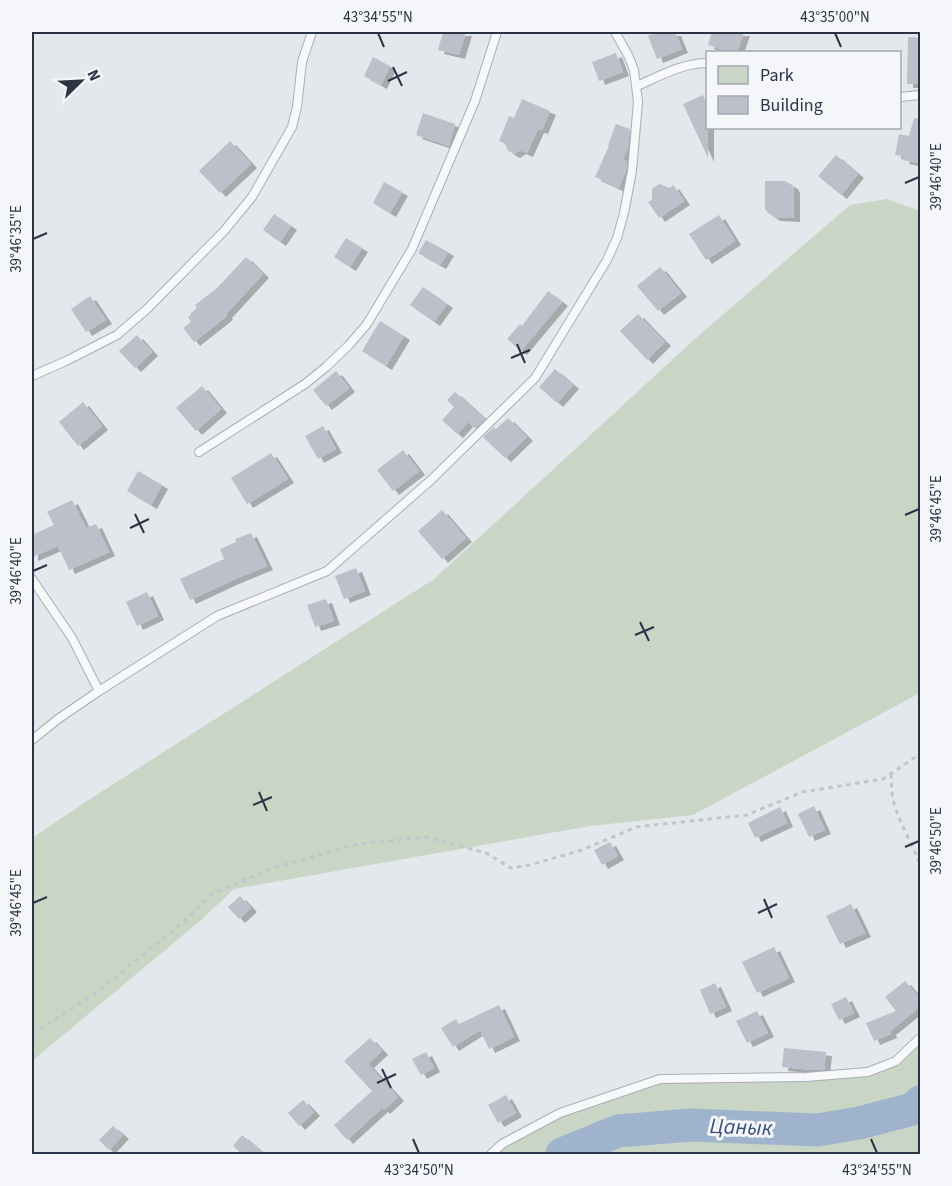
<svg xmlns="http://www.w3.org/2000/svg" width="952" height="1186" font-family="'Source Sans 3',sans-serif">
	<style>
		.green { fill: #c9d6c5 }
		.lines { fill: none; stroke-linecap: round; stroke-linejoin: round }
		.river { stroke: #9fb4cc; stroke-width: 33 }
		.building { fill: #bbc0ca; filter: url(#shadow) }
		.lane-casing { stroke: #a9aeb7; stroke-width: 10 }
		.path { stroke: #c2c5cb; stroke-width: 3; stroke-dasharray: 4.5 4.5; stroke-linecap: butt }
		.lane { stroke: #f7f8fa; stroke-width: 8 }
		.ticks { fill: none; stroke: #2b3445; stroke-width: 2 }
		.labels { text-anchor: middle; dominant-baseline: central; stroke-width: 6; stroke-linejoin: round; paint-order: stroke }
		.water-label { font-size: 22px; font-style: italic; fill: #34527a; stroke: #f4f6f9 }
		.neatline { fill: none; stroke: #2b3445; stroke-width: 2 }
		.ticks-label { font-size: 15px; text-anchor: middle; fill: #2b3445 }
	</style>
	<defs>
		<filter id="shadow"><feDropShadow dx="6" dy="4" stdDeviation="0" flood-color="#0004"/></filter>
	</defs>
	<rect width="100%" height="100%" fill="#e4e7ec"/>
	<path class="green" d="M887,199L920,211V693L693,815L590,826L234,889L200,921L32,1061V838L87,801L434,579L697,337L850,205Z
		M920,1038V1154H491L560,1113L660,1079L868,1072L896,1061Z"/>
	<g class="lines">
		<path class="river" d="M562,1154L618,1131L690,1125L817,1130L859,1123L913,1109L920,1102"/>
	</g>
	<path class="building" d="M443,32H466L459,55L438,50Z
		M658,32H675L682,49L657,59L648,36Z
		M712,32H744L737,52H731L708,45Z
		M908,37L921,38V84H907Z
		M616,53L623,72L599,81L592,62Z
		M373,57L390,66L381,85L364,76Z
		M703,95L708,107V158L683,104Z
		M522,99L550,111L542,130L538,129L527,153L520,150L514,154L507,150L506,144L499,141L509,116L514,118Z
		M423,113L455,124L449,146L416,135Z
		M914,118L921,119V159H918L917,163L903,160L904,156L895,155L899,134L909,136Z
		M616,124L630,129L628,147L623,159L627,161L626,170L619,188L595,177L609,146L608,145Z
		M230,141L251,164L220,193L199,171Z
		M836,155L858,174L841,195L818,176Z
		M765,181H785L792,185L794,189V218L774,217L767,212L765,209Z
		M384,182L402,192L390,213L373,203Z
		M659,184L670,188L673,185L684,201L659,218L648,202L652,200V189Z
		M274,214L291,226L280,242L263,230Z
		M719,215L735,241L706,260L689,234Z
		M346,238L362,248L350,267L334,257Z
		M426,240L448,252L440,265L418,253Z
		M246,257L263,274L226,314L227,316L194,342L183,328L191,322L188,317L191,315L190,314L197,308L195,305L217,288Z
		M660,267L681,293L658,311L637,286Z
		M423,287L447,304L434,322L410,305Z
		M548,291L562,302L521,351L507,339L520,324L522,326Z
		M90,296L106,320L86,332L71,309Z
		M638,314L665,342L647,360L620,331Z
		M380,321L404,336L386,366L362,351Z
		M137,335L152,352L135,368L119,351Z
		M555,369L573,385L557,403L539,387Z
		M336,371L349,388L326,406L313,390Z
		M202,386L221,409L196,431L176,408Z
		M455,392L485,419L475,428L468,422L457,434L442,420L454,407L447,400Z
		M83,402L102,426L78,446L59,422Z
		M508,418L527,437L505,458L483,437L494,427L496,429Z
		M323,426L336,449L318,459L305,436Z
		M403,450L419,471L393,491L377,470Z
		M271,453L288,479L247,504L231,478Z
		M138,471L162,485L151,505L127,491Z
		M72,500L86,528L96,524L109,552L69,570L58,546L32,557V535L54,525L47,512Z
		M442,510L466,538L442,559L418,531Z
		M251,533L267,566L233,580L190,600L180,579L224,559L220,549L236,542L235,539Z
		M356,568L365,591L344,599L335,576Z
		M147,592L158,616L137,626L126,602Z
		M326,599L334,621L315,627L307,605Z
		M814,806L825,830L809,837L798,814Z
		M780,807L787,823L755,838L748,823Z
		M610,842L618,856L602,865L594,850Z
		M240,896L251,908L239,919L228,907Z
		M851,904L865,933L840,944L826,916Z
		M774,947L789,978L757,993L742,962Z
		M905,981L921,1000V1006L890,1031L891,1034L874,1041L866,1023L896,1011L885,997Z
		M715,983L726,1007L710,1014L700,990Z
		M846,997L854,1013L839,1020L831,1004Z
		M499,1005L514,1037L489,1049L480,1030L453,1047L441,1028L456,1019L459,1024Z
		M757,1011L768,1033L747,1043L736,1021Z
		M370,1038L382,1051L368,1064L398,1097L384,1110L382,1108L347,1140L334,1125L372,1091L344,1061Z
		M784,1048L826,1052L824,1070H812L782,1067Z
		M426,1052L434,1068L421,1075L412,1059Z
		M506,1095L516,1113L498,1123L488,1105Z
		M303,1100L314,1112L299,1126L288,1113Z
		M113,1126L123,1135L109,1150L99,1140Z
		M242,1135L266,1155H243L233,1146Z"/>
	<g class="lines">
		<defs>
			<path id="lane" d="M637,86C660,76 682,63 708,63
				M900,97L920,95
				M32,376L66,361L117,335L147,309L224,231L252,197L292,127L297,107L302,62L312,32
				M199,452L305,384L326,367L349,345L367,324L412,249L475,101L497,32
				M32,579L72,638L99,691
				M32,740L58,719L99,691L217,616L327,571L431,480L535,378L607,260L617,238L624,213L632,171L638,102L634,70L628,55L615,32
				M491,1154L502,1144L560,1113L660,1079L806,1077L868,1072L896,1061L920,1038"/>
		</defs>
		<use href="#lane" class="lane-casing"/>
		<path class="path" d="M920,348L919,350L920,352
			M891,774C892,783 891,794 894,803C900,825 913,844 920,865
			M32,1034L96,993L182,923L213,893L276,867L358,844L426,837L486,853L511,868L530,865L582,850L636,827L747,815L802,792L883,779L920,754"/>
		<use href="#lane" class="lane"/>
	</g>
	<path class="ticks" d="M378,33L384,47M835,33L841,47M393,67L402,86M388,81L407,72M905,183L919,177M33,239L47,233M517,344L525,363M511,358L530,350M135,514L144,533M905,515L919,509M130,528L149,519M33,571L47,565M640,622L649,641M635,635L654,627M259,792L267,811M253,805L272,797M905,847L919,841M764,899L772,918M33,903L47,897M758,913L777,904M382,1069L391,1088M377,1083L396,1074M413,1139L419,1153M871,1139L877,1153"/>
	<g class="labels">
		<g class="water-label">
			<text transform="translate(741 1127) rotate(2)">Цанык</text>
		</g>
	</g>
	<rect width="952" height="1186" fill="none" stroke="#f4f6f9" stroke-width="66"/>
	<rect x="706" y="51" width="195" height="78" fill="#f4f6f9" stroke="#a4a8b1" stroke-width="1.5"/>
	<rect x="718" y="66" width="30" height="18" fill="#c9d6c5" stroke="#a4a8b1" stroke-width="1.5"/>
	<text x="760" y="81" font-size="18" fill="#2b3445">Park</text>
	<rect x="718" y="96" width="30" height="18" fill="#bbc0ca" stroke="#a4a8b1" stroke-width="1.5"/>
	<text x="760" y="111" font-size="18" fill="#2b3445">Building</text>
	<g transform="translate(81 81) rotate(66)" stroke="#f4f6f9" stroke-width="4.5" paint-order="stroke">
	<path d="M0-4.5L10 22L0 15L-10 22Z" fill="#2b3445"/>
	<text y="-9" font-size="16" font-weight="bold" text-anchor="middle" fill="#2b3445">N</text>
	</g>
	<rect x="33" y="33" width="886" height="1120" class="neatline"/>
	<g class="ticks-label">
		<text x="378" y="22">43°34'55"N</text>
		<text x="835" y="22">43°35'00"N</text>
		<text transform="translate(936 177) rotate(-90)" y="5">39°46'40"E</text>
		<text transform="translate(16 239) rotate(-90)" y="5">39°46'35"E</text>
		<text transform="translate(936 509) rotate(-90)" y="5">39°46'45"E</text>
		<text transform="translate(16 571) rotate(-90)" y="5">39°46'40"E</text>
		<text transform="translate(936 841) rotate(-90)" y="5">39°46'50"E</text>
		<text transform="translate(16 903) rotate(-90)" y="5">39°46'45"E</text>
		<text x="419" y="1175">43°34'50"N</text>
		<text x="877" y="1175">43°34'55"N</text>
	</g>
</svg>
